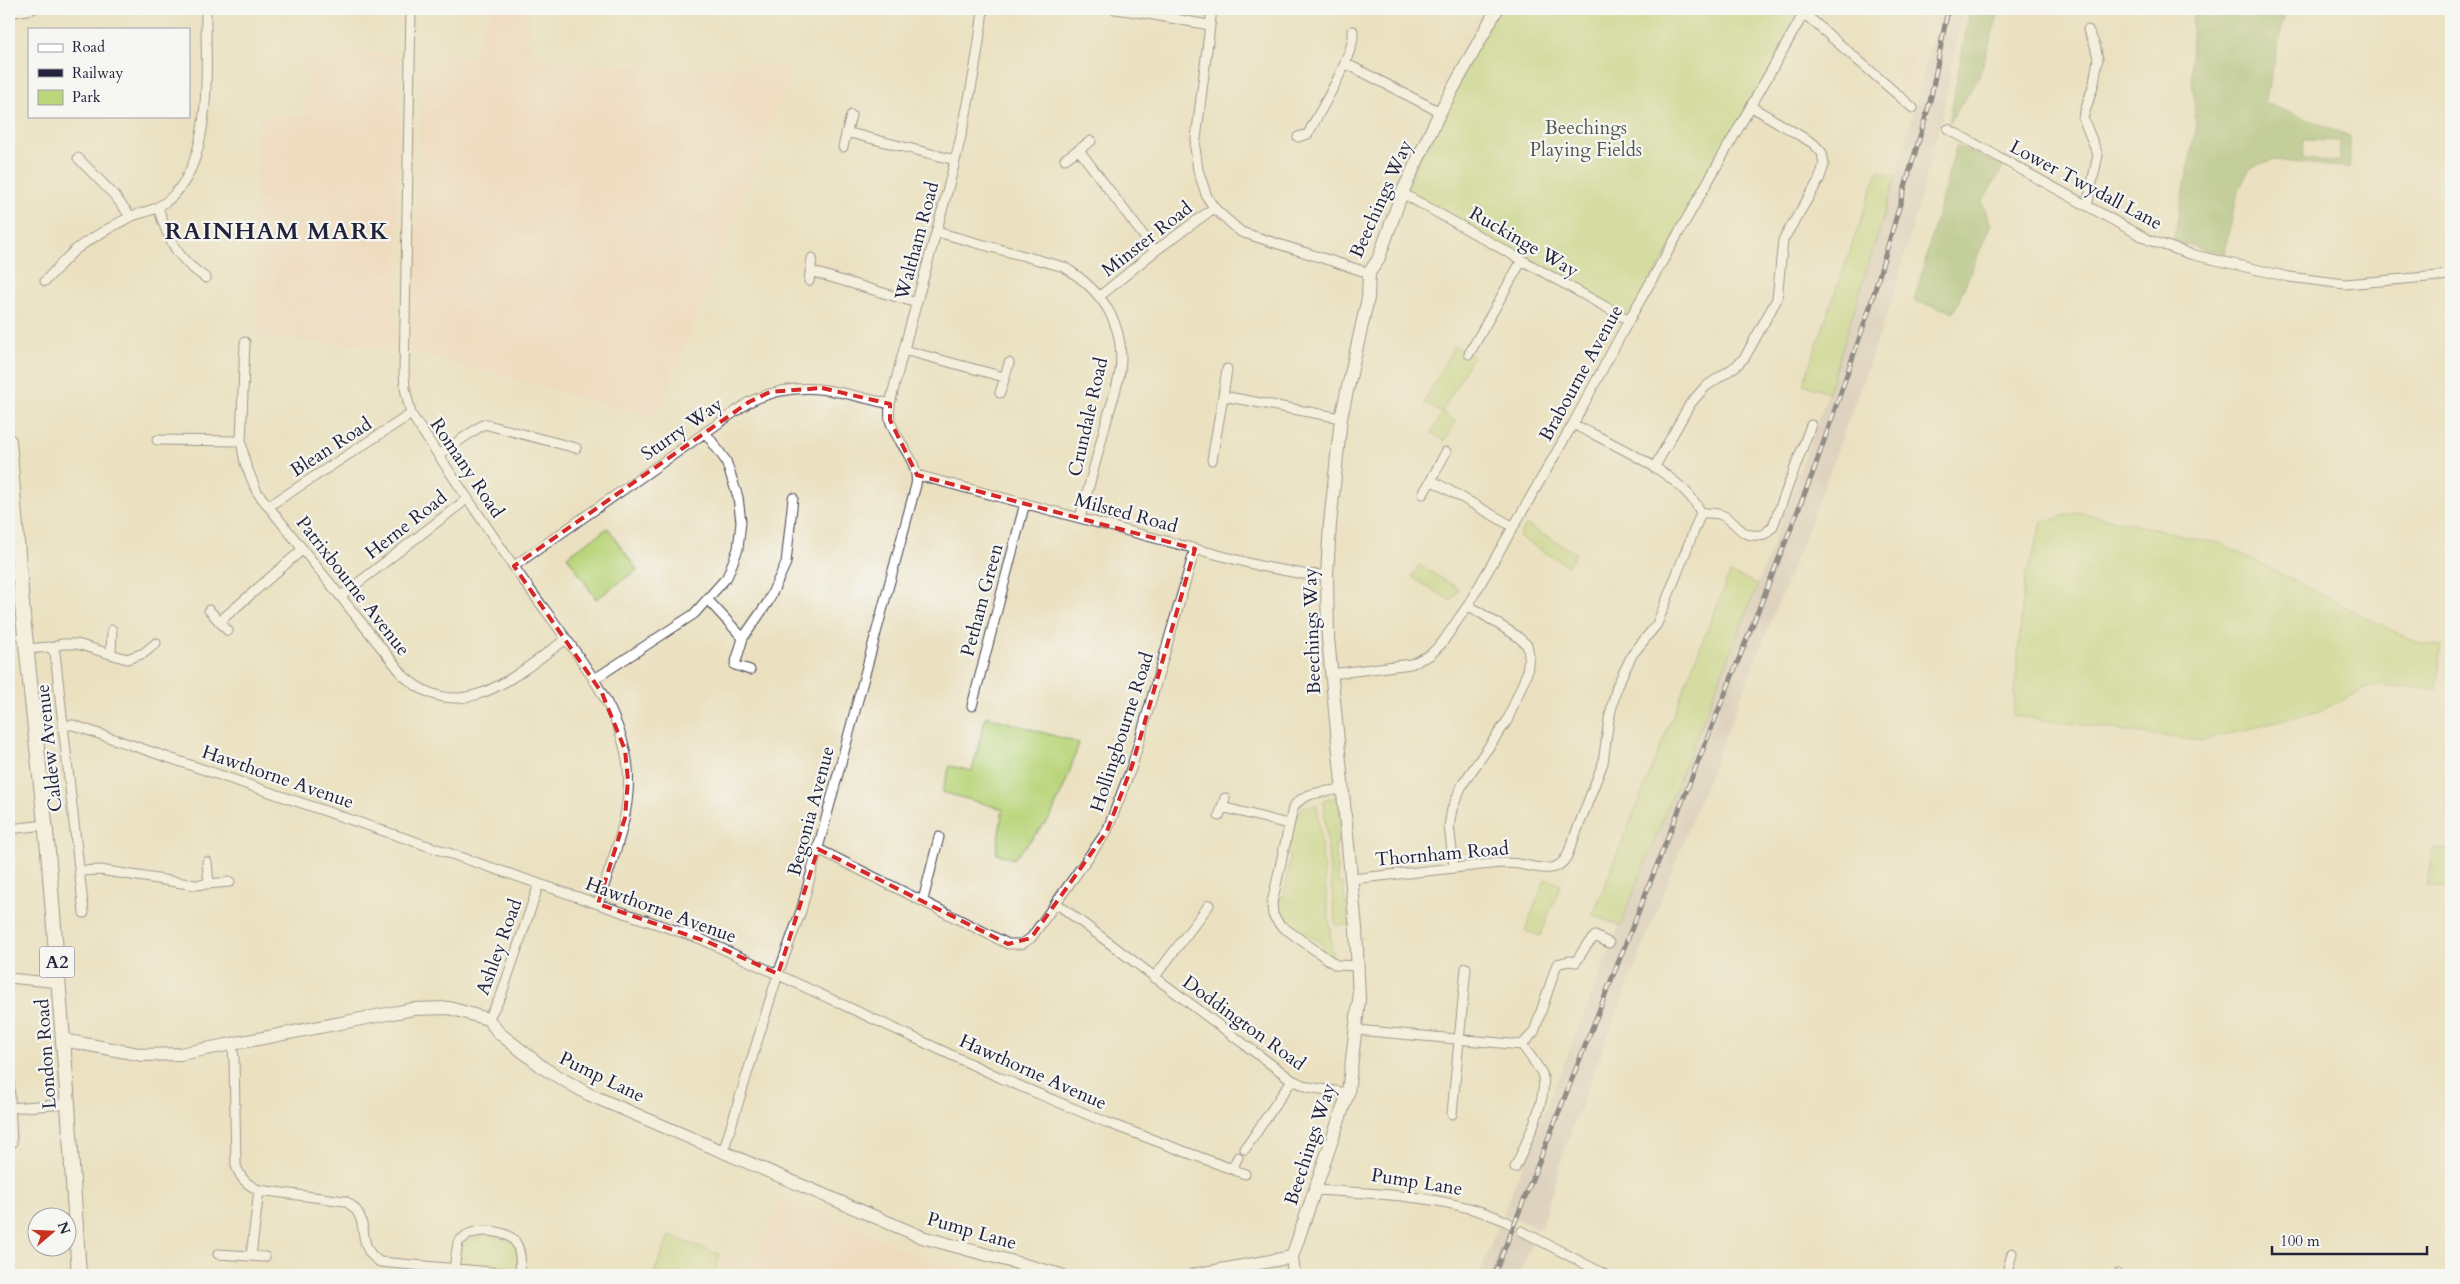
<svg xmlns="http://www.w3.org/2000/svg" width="2460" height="1284" font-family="Cardo,serif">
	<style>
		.built { fill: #f3d4bf }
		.industrial { fill: #cfc0bb }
		.green { fill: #bad57b; stroke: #6e7c5b }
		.forest { fill: #93b66b; stroke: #5a6c53; fill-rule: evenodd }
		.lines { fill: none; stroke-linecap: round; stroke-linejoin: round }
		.street-casing { stroke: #403f4f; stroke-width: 11 }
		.secondary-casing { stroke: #403f4f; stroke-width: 14 }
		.primary-casing { stroke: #403f4f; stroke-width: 16 }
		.street { stroke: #fff; stroke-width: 9 }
		.secondary { stroke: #fff; stroke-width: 12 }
		.primary { stroke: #fff; stroke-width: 14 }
		.rail-casing { stroke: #22223b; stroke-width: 5 }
		.rail { stroke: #f6f6f2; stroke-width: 3; stroke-dasharray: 9; stroke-linecap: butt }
		.marked { fill: none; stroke: #d62828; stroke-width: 4; stroke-dasharray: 10 6; stroke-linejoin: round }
		.labels { text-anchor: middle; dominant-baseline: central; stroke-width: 4.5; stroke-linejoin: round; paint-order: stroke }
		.shield { fill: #f6f6f2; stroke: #626272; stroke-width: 1 }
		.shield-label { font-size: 18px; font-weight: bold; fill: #22223b }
		.park-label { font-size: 19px; fill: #50584e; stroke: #f6f6f2 }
		.street-label { font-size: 19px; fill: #22223b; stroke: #f6f6f2 }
		.district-label { font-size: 24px; font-weight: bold; letter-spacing: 1px; fill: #22223b; stroke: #f6f6f2 }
	</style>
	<rect width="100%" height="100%" fill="#f6f6f2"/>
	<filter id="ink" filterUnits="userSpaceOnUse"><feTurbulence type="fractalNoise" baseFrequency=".02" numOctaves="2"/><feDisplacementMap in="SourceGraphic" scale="10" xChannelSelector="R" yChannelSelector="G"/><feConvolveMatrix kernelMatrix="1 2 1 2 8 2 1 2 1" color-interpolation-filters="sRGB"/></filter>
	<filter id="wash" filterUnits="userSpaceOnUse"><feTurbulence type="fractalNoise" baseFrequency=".0096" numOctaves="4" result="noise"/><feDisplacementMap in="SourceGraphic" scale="20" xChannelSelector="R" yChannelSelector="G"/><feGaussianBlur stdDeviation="1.12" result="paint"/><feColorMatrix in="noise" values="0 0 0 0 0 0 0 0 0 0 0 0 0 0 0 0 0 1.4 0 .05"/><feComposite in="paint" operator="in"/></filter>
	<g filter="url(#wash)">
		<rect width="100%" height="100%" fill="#ebe1c1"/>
		<path class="built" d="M492,9H529V59L674,68L778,66L792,72L656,419L412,351L422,57H474L481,31Z
			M1910,9H1940L1917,100L1898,76Z
			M308,52L400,55L397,348L256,336L258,118L306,115Z
			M783,1194L915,1255L990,1275H653L669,1236L753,1267Z"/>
		<path class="industrial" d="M1940,9H1963L1942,117L1894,295L1816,509L1704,789L1570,1134L1540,1230L1503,1214L1758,584L1828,393L1896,176Z
			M1498,1226L1532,1243L1519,1275H1479Z"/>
		<path class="green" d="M1497,9H1799L1804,13L1629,320L1402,193Z
			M1878,171L1896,176L1828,393L1803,384Z
			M1454,346L1473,356L1442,412L1456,422L1445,441L1431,433L1442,413L1424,403Z
			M2079,512L2222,544L2417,643L2442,646L2436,689L2372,686L2320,711L2202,741L2013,716L2024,583L2042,522Z
			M1526,525L1576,553L1568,566L1519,537Z
			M608,528L637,570L596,599L567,556Z
			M1419,565L1459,589L1451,601L1412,577Z
			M1730,573L1758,584L1620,926L1593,915Z
			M986,716L1079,743L1066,782L1050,818L1014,859L996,853L1003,809L942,792L950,766L972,771Z
			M1339,796L1341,825L1339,843H1335L1338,882L1343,884L1349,925H1337L1335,923L1323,801Z
			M1317,805L1333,958L1323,952V945L1288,921L1285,924L1277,910L1279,897H1284L1290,858L1287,852L1298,812L1302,807Z
			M2432,848L2451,850V890L2427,887Z
			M1545,879L1561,884L1540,936L1525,931Z
			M486,1232L516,1243L520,1275L454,1269L458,1242Z
			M669,1236L719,1254L715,1275H653Z"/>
		<path class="forest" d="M1970,9H2000L1979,77L1949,123Z
			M2193,9H2286L2265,103L2350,136V168L2271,160L2250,168L2238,192L2224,254L2173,242L2196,129L2191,62ZM2304,140L2340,141V161L2303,159Z
			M1956,146L2004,166L1982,202L1991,224L1954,312L1914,301Z"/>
	</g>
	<g filter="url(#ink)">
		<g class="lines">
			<defs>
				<path id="street" d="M411,9L404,373L405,388L411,414C449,471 487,528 526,584C563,636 622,703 628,768C632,815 612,860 598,904
					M1115,9C1148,13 1178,20 1210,25
					M1197,9L1212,11
					M1212,9L1195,147L1198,170L1207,197L1216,210L1241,232L1369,273
					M1799,9L1913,108
					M9,13L33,9
					M1345,63L1440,112
					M1948,129L2149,240L2190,254L2289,277L2345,284L2451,275
					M846,132L955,160
					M1298,137L1308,134C1319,112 1356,53 1353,31
					M843,147L851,115
					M1079,150L1155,251
					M78,158L114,195L131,217
					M1065,159L1091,141
					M1402,193L1629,320
					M2087,206L2098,155L2083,118L2094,83L2098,59L2095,45L2088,30
					M158,207C168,240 177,259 206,278
					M937,232L1064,267C1102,290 1126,325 1120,371C1117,389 1110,408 1105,426C1097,457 1089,487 1080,518
					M810,271L917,303
					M45,281C55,271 64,260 74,251C90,238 111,227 130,217C139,213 149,212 158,207C217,175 205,65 206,9
					M809,281L812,258
					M1100,296L1155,251L1214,208
					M245,342L241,441L245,463L257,492L404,676C462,729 516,674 565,640
					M904,350L1004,377
					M1469,354L1522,260
					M1000,393L1009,363
					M1223,396L1227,369
					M157,440L241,441
					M1446,452L1431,480L1512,526
					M438,455L484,424L576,448
					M1212,460L1223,396L1341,418
					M1654,468L1690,404L1705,387L1736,366L1745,357L1777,299L1783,240L1819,180L1824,165L1822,153L1814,144L1752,107
					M917,475L1260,566L1303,574L1327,575
					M1423,494L1431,480
					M269,506L411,414
					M1701,513C1709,513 1717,512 1724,516C1740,525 1741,540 1765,534L1773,526L1811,425
					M514,566L749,402C801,377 836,392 890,404
					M9,576L20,575
					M341,596L467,499
					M708,600L743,638L768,602L786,563L793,498
					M209,610L228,631
					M219,622L303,549
					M743,638L735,665L750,670
					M52,648L61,644H77L127,659L144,653L156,643
					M26,649L50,647L55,653L84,913
					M111,654L112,630
					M1331,674L1411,664L1430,655L1442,643L1468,605L1573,424L1629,320L1804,13
					M593,680L694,614L727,577L738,549L741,522L738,497L726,461L705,432
					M972,706L1025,503
					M63,725H73L102,735L701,939L1001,1078L1108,1123L1245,1174
					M1343,789C1325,792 1303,791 1293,808L1272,903L1273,915L1280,925L1336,965L1359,966
					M1222,807L1288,824
					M1219,816L1225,798
					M9,829L46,825
					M818,849L1008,944H1022L1031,938L1107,831L1132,766L1195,549
					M207,862L209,884
					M1454,867L1449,826L1452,809L1462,785L1507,721L1527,673L1529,655L1527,645L1517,636L1468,605
					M79,871L100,870L195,885L230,882
					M1352,879L1500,863C1508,863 1516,863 1524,865C1541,868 1557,874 1567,856L1603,763L1609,719L1617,686L1632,655L1657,624L1701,513C1683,473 1611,444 1573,424
					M923,900L939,837
					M1056,903L1292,1080L1308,1087L1348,1093
					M9,978L59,983
					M1154,978L1209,905
					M488,1019L501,996L539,884
					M1357,1030L1522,1045
					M232,1045L234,1058L236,1166C241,1179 246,1184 259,1190L345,1201C375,1218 352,1244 380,1262L523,1275
					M1522,1045L1534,1032L1557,964L1569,961L1576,962L1586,946L1595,936L1609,943
					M9,1077L12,1143
					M9,1108L68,1104
					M1452,1114L1466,968
					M1245,1149L1292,1080
					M723,1152L778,974L801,911L916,485C920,460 896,443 890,420C889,415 890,409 890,404C921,273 969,144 983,9
					M1515,1168C1524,1147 1550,1096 1542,1074C1541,1071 1525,1049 1522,1045
					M1232,1169L1238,1157
					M1315,1190C1374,1193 1458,1196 1511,1224
					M1522,1231L1606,1275
					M2012,1253L2007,1273L2014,1275
					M218,1254L265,1257
					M251,1256L259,1190
					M454,1269L458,1242C462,1239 467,1234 472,1233C485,1229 509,1231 516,1243C522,1253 520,1264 520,1275
					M2117,1275V1274"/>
				<path id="secondary" d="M63,1040L143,1055L180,1054L387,1014L414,1009L449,1008L488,1019L499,1033L545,1069L588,1094L922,1237L1061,1275
					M1193,1275L1292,1257
					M1294,1275L1292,1257L1348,1093L1359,1000L1356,928L1328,638L1327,575L1330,524L1341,418L1368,298L1369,273L1378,260L1402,193L1440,112L1497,9"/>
				<path id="primary" d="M9,441L23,616L48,851L68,1104L79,1275"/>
			</defs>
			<use href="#street" class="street-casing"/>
			<use href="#secondary" class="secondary-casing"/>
			<use href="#primary" class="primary-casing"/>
			<use href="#street" class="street"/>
			<use href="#secondary" class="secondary"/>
			<use href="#primary" class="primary"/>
			<defs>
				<path id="rail" d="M1494,1275L1814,470L1869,310L1930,102L1948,9"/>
			</defs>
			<use href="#rail" class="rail-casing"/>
			<use href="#rail" class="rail"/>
		</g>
	</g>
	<path d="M0 0H2460V1284H0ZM822,388L890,404V420L917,475L1195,549L1132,766L1107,831L1031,938L1008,944L818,849L778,974L708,942L598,904L625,818L628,780L625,750L602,693L514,566L749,402L770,392Z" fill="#ebe1c1" fill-opacity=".55" fill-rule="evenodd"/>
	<path class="marked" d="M822,388L890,404V420L917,475L1195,549L1132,766L1107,831L1031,938L1008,944L818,849L778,974L708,942L598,904L625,818L628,780L625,750L602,693L514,566L749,402L770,392Z"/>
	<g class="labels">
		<rect class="shield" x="39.5" y="946.5" width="35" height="31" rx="4"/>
		<g class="shield-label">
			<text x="57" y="962">A2</text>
		</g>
		<g class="park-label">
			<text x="1586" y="128">Beechings<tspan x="1586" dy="22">Playing Fields</tspan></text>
		</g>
		<g class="street-label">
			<text transform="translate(2086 185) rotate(28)">Lower Twydall Lane</text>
			<text transform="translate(1381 199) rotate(-66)">Beechings Way</text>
			<text transform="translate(1147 239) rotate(-38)">Minster Road</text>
			<text transform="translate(917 241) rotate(-75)">Waltham Road</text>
			<text transform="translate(1524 242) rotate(30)">Ruckinge Way</text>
			<text transform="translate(1581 373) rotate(-61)">Brabourne Avenue</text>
			<text transform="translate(1088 417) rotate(-77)">Crundale Road</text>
			<text transform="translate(682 429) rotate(-35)">Sturry Way</text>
			<text transform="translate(331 447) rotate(-33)">Blean Road</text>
			<text transform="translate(467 468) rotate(56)">Romany Road</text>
			<text transform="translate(1126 513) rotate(15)">Milsted Road</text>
			<text transform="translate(406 525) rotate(-38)">Herne Road</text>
			<text transform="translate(353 586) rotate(52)">Patrixbourne Avenue</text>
			<text transform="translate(982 600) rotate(-75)">Petham Green</text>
			<text transform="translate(1312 631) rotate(-92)">Beechings Way</text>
			<text transform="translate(1122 732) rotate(-72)">Hollingbourne Road</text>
			<text transform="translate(49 748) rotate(-96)">Caldew Avenue</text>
			<text transform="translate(278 777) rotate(19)">Hawthorne Avenue</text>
			<text transform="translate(811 811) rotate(-75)">Begonia Avenue</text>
			<text transform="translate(1442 854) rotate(-5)">Thornham Road</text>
			<text transform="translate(661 910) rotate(20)">Hawthorne Avenue</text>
			<text transform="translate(499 947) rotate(-70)">Ashley Road</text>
			<text transform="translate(1244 1023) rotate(36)">Doddington Road</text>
			<text transform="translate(46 1054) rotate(-94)">London Road</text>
			<text transform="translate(1033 1072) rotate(24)">Hawthorne Avenue</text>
			<text transform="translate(602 1077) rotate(26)">Pump Lane</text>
			<text transform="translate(1310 1144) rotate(-72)">Beechings Way</text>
			<text transform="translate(1417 1182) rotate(9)">Pump Lane</text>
			<text transform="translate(972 1231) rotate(16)">Pump Lane</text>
		</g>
		<g class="district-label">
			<text x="277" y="231">RAINHAM MARK</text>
		</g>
	</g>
	<rect width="2460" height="1284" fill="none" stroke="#f6f6f2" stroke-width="30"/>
	<rect x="28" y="28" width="162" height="90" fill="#f6f6f2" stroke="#a1a1a9"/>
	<rect x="38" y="44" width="25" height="8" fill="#ffffff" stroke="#a1a1a9"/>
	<text x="72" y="52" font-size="15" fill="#22223b">Road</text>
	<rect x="38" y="69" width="25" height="8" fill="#22223b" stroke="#a1a1a9"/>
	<text x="72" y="78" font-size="15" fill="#22223b">Railway</text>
	<rect x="38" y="90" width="25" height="15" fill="#bad57b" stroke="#a1a1a9"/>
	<text x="72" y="102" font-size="15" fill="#22223b">Park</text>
	<g transform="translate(52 1232) rotate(71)"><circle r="24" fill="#f6f6f2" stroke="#a1a1a9"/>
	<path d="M0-4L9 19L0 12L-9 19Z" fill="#c8321e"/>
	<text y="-8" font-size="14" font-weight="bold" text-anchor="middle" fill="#22223b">N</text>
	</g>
	<path d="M2272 1246v8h155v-8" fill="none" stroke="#22223b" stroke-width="2.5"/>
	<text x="2280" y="1246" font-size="15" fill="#22223b" stroke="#f6f6f2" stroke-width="4" paint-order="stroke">100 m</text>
</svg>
